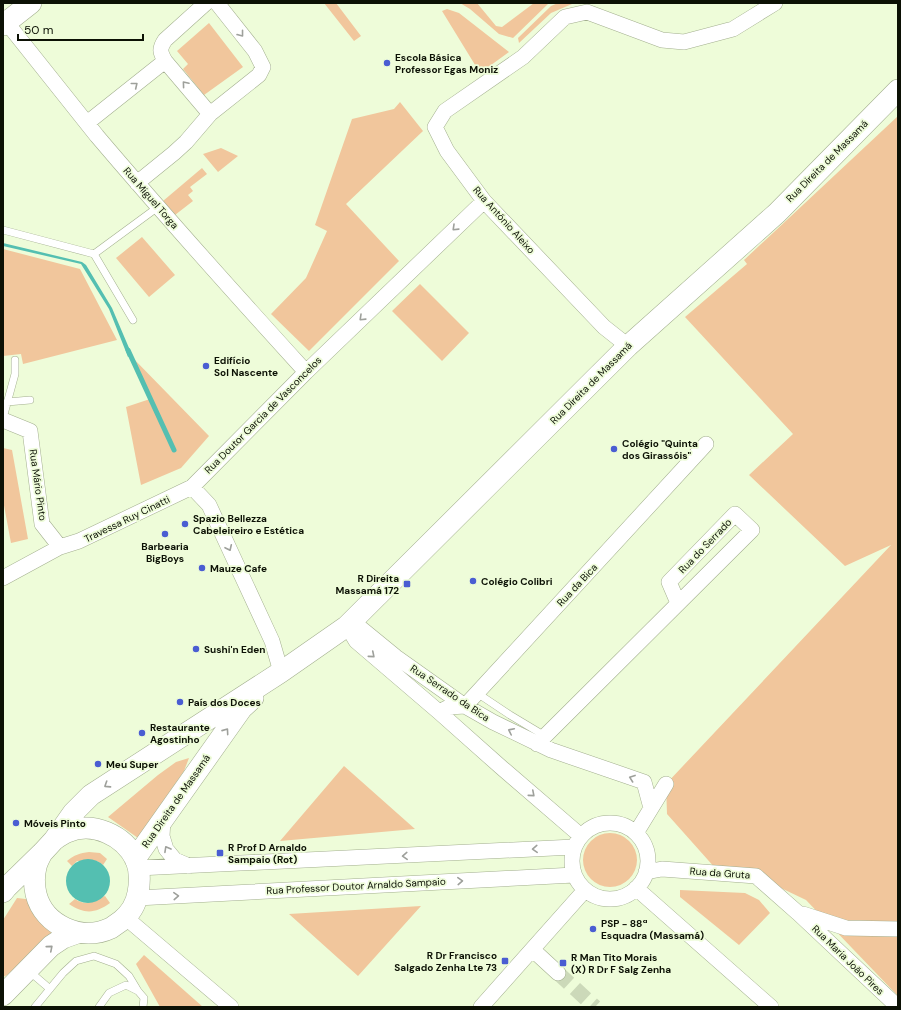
<svg xmlns="http://www.w3.org/2000/svg" width="901" height="1010" font-family="'DM Sans',sans-serif">
	<style>
		.green { fill: #f1c69c }
		.water { fill: #54bfb1 }
		.lines { fill: none; stroke-linecap: round; stroke-linejoin: round }
		.stream { stroke: #54bfb1; stroke-width: 5 }
		.street-tunnel { stroke: #ccd9b9; stroke-width: 15; stroke-dasharray: 15 8; stroke-linecap: butt }
		.lane-casing { stroke: #a3af8f; stroke-width: 8 }
		.street-casing { stroke: #a3af8f; stroke-width: 16 }
		.secondary-casing { stroke: #a3af8f; stroke-width: 22 }
		.lane { stroke: #fff; stroke-width: 7 }
		.street { stroke: #fff; stroke-width: 15 }
		.secondary { stroke: #fff; stroke-width: 21 }
		.oneway { stroke: #9ea09b }
		.poi-dot { fill: #4a5dd2; stroke: #eefcd9; stroke-width: 1.5 }
		.labels { text-anchor: middle; dominant-baseline: central; stroke-width: 3.5; stroke-linejoin: round; paint-order: stroke }
		.poi-label { font-size: 10px; font-weight: bold; fill: #0c1105; stroke: #eefcd9; text-anchor: start }
		.street-label { font-size: 10px; fill: #0c1105; stroke: #eefcd9 }
	</style>
	<rect width="100%" height="100%" fill="#eefcd9"/>
	<path class="green" d="M324,3H336L361,36L354,41Z
		M460,3H477L496,26L502,27L534,3H549L513,38L499,34L470,9Z
		M558,3H572V4L551,13L519,43L518,38L551,6Z
		M447,9L459,13L509,52L480,73L442,11Z
		M209,23L243,67L204,95L183,69L188,64L177,51Z
		M400,102L423,131L346,204L399,261L309,351L271,314L306,278L327,231L315,225L352,119L394,109Z
		M898,116V996L806,900L756,876L716,869L667,814L666,784L891,545L845,566L749,475L793,434L685,317L747,264L744,260Z
		M221,148L238,156L218,172L203,154Z
		M202,168L207,174L190,187L193,191L188,195L193,201L175,215L163,201Z
		M142,237L175,275L149,297L116,258Z
		M3,249L80,269L117,340L23,364L21,354L3,356Z
		M420,284L469,333L442,361L392,311Z
		M130,355L209,436L181,468L141,485L126,407L150,399Z
		M3,448L12,450L28,539L11,543L3,500Z
		M189,758L184,771L138,838L108,817L158,775L176,762Z
		M344,766L415,829L280,841Z
		M583 860a27 27 0 1 1 54 0a27 27 0 1 1-54 0Z
		M89,852L100,853L107,859L103,865L97,861H77L72,866L67,861C74,855 80,853 89,852Z
		M680,890L745,893L759,900L770,913L739,945L680,897Z
		M105,896L110,903C95,914 84,914 69,904L75,899C86,907 94,900 105,896Z
		M17,898L34,900L58,931L7,975L3,977V920Z
		M421,906L358,976L289,914Z
		M144,955L203,1007H160L136,964Z"/>
	<path class="water" d="M3,243L82,262L86,265L112,308L132,355L128,357L109,309L81,264L3,246Z
		M66 881a22 22 0 1 1 44 0a22 22 0 1 1-44 0Z"/>
	<g class="lines">
		<path class="stream" d="M128,350L174,450"/>
		<path class="street-tunnel" d="M558,973L595,1007"/>
		<defs>
			<path id="lane" d="M3,230L94,254
				M133,320L94,254L158,207
				M7,402L30,400
				M3,418L15,374V360
				M477,693L510,715L545,736
				M29,971L50,989
				M35,1007L63,973L76,961L94,956L116,964L129,976L138,991L144,998L143,1007
				M99,1007L109,993L126,985L138,991"/>
			<path id="street" d="M206,3L165,40C159,49 160,52 165,61L210,114
				M3,18L97,136C165,216 235,294 306,372
				M87,123L165,61
				M137,183L174,153L186,142L210,114L259,75L263,67L255,51L217,3
				M628,346L604,327L484,201L447,151L435,127L445,111L523,57L565,17L587,12L662,40L684,42L733,29L775,3
				M3,420L30,431L42,524L60,547L3,578
				M60,547L79,541L192,487
				M352,621L396,657L465,706L493,722L551,750L644,782L651,808
				M347,626L356,641L439,712L502,768L581,836
				M281,672L272,641L209,505L192,487L306,372L484,201
				M439,712L449,707L465,706L706,444
				M537,744L752,530L735,514L669,582L678,603
				M163,820L162,836L166,849L175,860L189,866
				M572 861a38 38 0 1 1 76 0a38 38 0 1 1-76 0Z
				M636,833L666,784
				M138,868L574,847
				M646,872L662,869L756,876L798,913L898,1007
				M636,888L771,1007
				M137,898L574,875
				M803,914L846,928L898,929
				M125,917L231,1007
				M533,950L558,973
				M481,1007L585,890"/>
			<path id="secondary" d="M3,25L31,3
				M42,853C40,857 37,862 36,867C34,875 34,885 36,894C44,926 82,942 111,928C114,926 118,923 121,921C130,914 136,904 138,893C140,882 140,870 136,860C124,835 93,821 67,832C62,834 58,837 54,840
				M135,859L242,708L253,698
				M3,892L7,887L43,852L54,840L73,813L91,795L281,672L347,626L628,346L777,213L898,90
				M3,995L51,946L63,938L77,933"/>
		</defs>
		<use href="#lane" class="lane-casing"/>
		<use href="#street" class="street-casing"/>
		<use href="#secondary" class="secondary-casing"/>
		<use href="#lane" class="lane"/>
		<use href="#street" class="street"/>
		<use href="#secondary" class="secondary"/>
	</g>
	<defs><path id="oneway-chevron" d="M-2-3.5L2.5 0L-2 3.5" fill="none" stroke-width="1.6" stroke-linecap="round" stroke-linejoin="round"/></defs>
	<g class="oneway">
		<use href="#oneway-chevron" transform="translate(241 34) rotate(52)"/>
		<use href="#oneway-chevron" transform="translate(185 84) rotate(-130)"/>
		<use href="#oneway-chevron" transform="translate(135 85) rotate(-39)"/>
		<use href="#oneway-chevron" transform="translate(455 228) rotate(136)"/>
		<use href="#oneway-chevron" transform="translate(362 318) rotate(136)"/>
		<use href="#oneway-chevron" transform="translate(229 548) rotate(65)"/>
		<use href="#oneway-chevron" transform="translate(372 655) rotate(40)"/>
		<use href="#oneway-chevron" transform="translate(226 731) rotate(-55)"/>
		<use href="#oneway-chevron" transform="translate(511 731) rotate(-154)"/>
		<use href="#oneway-chevron" transform="translate(632 778) rotate(-160)"/>
		<use href="#oneway-chevron" transform="translate(107 785) rotate(147)"/>
		<use href="#oneway-chevron" transform="translate(532 794) rotate(41)"/>
		<use href="#oneway-chevron" transform="translate(167 849) rotate(-119)"/>
		<use href="#oneway-chevron" transform="translate(535 849) rotate(177)"/>
		<use href="#oneway-chevron" transform="translate(405 856) rotate(177)"/>
		<use href="#oneway-chevron" transform="translate(460 881) rotate(-3)"/>
		<use href="#oneway-chevron" transform="translate(176 896) rotate(-3)"/>
		<use href="#oneway-chevron" transform="translate(50 948) rotate(-41)"/>
	</g>
	<g class="poi-dot">
		<circle cx="387" cy="63" r="4"/>
		<circle cx="206" cy="366" r="4"/>
		<circle cx="614" cy="449" r="4"/>
		<circle cx="185" cy="524" r="4"/>
		<circle cx="165" cy="534" r="4"/>
		<circle cx="202" cy="568" r="4"/>
		<circle cx="473" cy="581" r="4"/>
		<rect x="403" y="580" width="8" height="8" rx="2"/>
		<circle cx="196" cy="649" r="4"/>
		<circle cx="180" cy="702" r="4"/>
		<circle cx="142" cy="733" r="4"/>
		<circle cx="98" cy="764" r="4"/>
		<circle cx="16" cy="823" r="4"/>
		<rect x="216" y="849" width="8" height="8" rx="2"/>
		<circle cx="593" cy="929" r="4"/>
		<rect x="501" y="957" width="8" height="8" rx="2"/>
		<rect x="559" y="959" width="8" height="8" rx="2"/>
	</g>
	<g class="labels">
		<g class="poi-label">
			<text x="395" y="57">Escola Básica<tspan x="395" dy="12">Professor Egas Moniz</tspan></text>
			<text x="214" y="360">Edifício<tspan x="214" dy="12">Sol Nascente</tspan></text>
			<text x="622" y="443">Colégio "Quinta<tspan x="622" dy="12">dos Girassóis"</tspan></text>
			<text x="193" y="518">Spazio Bellezza<tspan x="193" dy="12">Cabeleireiro e Estética</tspan></text>
			<text x="165" y="546" text-anchor="middle">Barbearia<tspan x="165" dy="12">BigBoys</tspan></text>
			<text x="210" y="568">Mauze Cafe</text>
			<text x="399" y="578" text-anchor="end">R Direita<tspan x="399" dy="12">Massamá 172</tspan></text>
			<text x="481" y="581">Colégio Colibri</text>
			<text x="204" y="649">Sushi'n Eden</text>
			<text x="188" y="702">País dos Doces</text>
			<text x="150" y="727">Restaurante<tspan x="150" dy="12">Agostinho</tspan></text>
			<text x="106" y="764">Meu Super</text>
			<text x="24" y="823">Móveis Pinto</text>
			<text x="228" y="847">R Prof D Arnaldo<tspan x="228" dy="12">Sampaio (Rot)</tspan></text>
			<text x="601" y="923">PSP - 88ª<tspan x="601" dy="12">Esquadra (Massamá)</tspan></text>
			<text x="497" y="955" text-anchor="end">R Dr Francisco<tspan x="497" dy="12">Salgado Zenha Lte 73</tspan></text>
			<text x="571" y="957">R Man Tito Morais<tspan x="571" dy="12">(X) R Dr F Salg Zenha</tspan></text>
		</g>
		<g class="street-label">
			<text transform="translate(827 161) rotate(-45)">Rua Direita de Massamá</text>
			<text transform="translate(151 198) rotate(49)">Rua Miguel Torga</text>
			<text transform="translate(504 220) rotate(48)">Rua António Aleixo</text>
			<text transform="translate(591 383) rotate(-45)">Rua Direita de Massamá</text>
			<text transform="translate(263 415) rotate(-45)">Rua Doutor Garcia de Vasconcelos</text>
			<text transform="translate(38 485) rotate(82)">Rua Mário Pinto</text>
			<text transform="translate(127 519) rotate(-26)">Travessa Ruy Cinatti</text>
			<text transform="translate(705 546) rotate(-46)">Rua do Serrado</text>
			<text transform="translate(577 585) rotate(-47)">Rua da Bica</text>
			<text transform="translate(450 693) rotate(34)">Rua Serrado da Bica</text>
			<text transform="translate(176 801) rotate(-55)">Rua Direita de Massamá</text>
			<text transform="translate(720 873) rotate(4)">Rua da Gruta</text>
			<text transform="translate(356 886) rotate(-3)">Rua Professor Doutor Arnaldo Sampaio</text>
			<text transform="translate(848 960) rotate(44)">Rua Maria João Pires</text>
		</g>
	</g>
	<rect width="901" height="1010" fill="none" stroke="#0c1105" stroke-width="8"/>
	<path d="M18 34v6h125v-6" fill="none" stroke="#0c1105" stroke-width="2"/>
	<text x="24" y="34" font-size="12" fill="#0c1105" stroke="#eefcd9" stroke-width="3" paint-order="stroke">50 m</text>
</svg>
